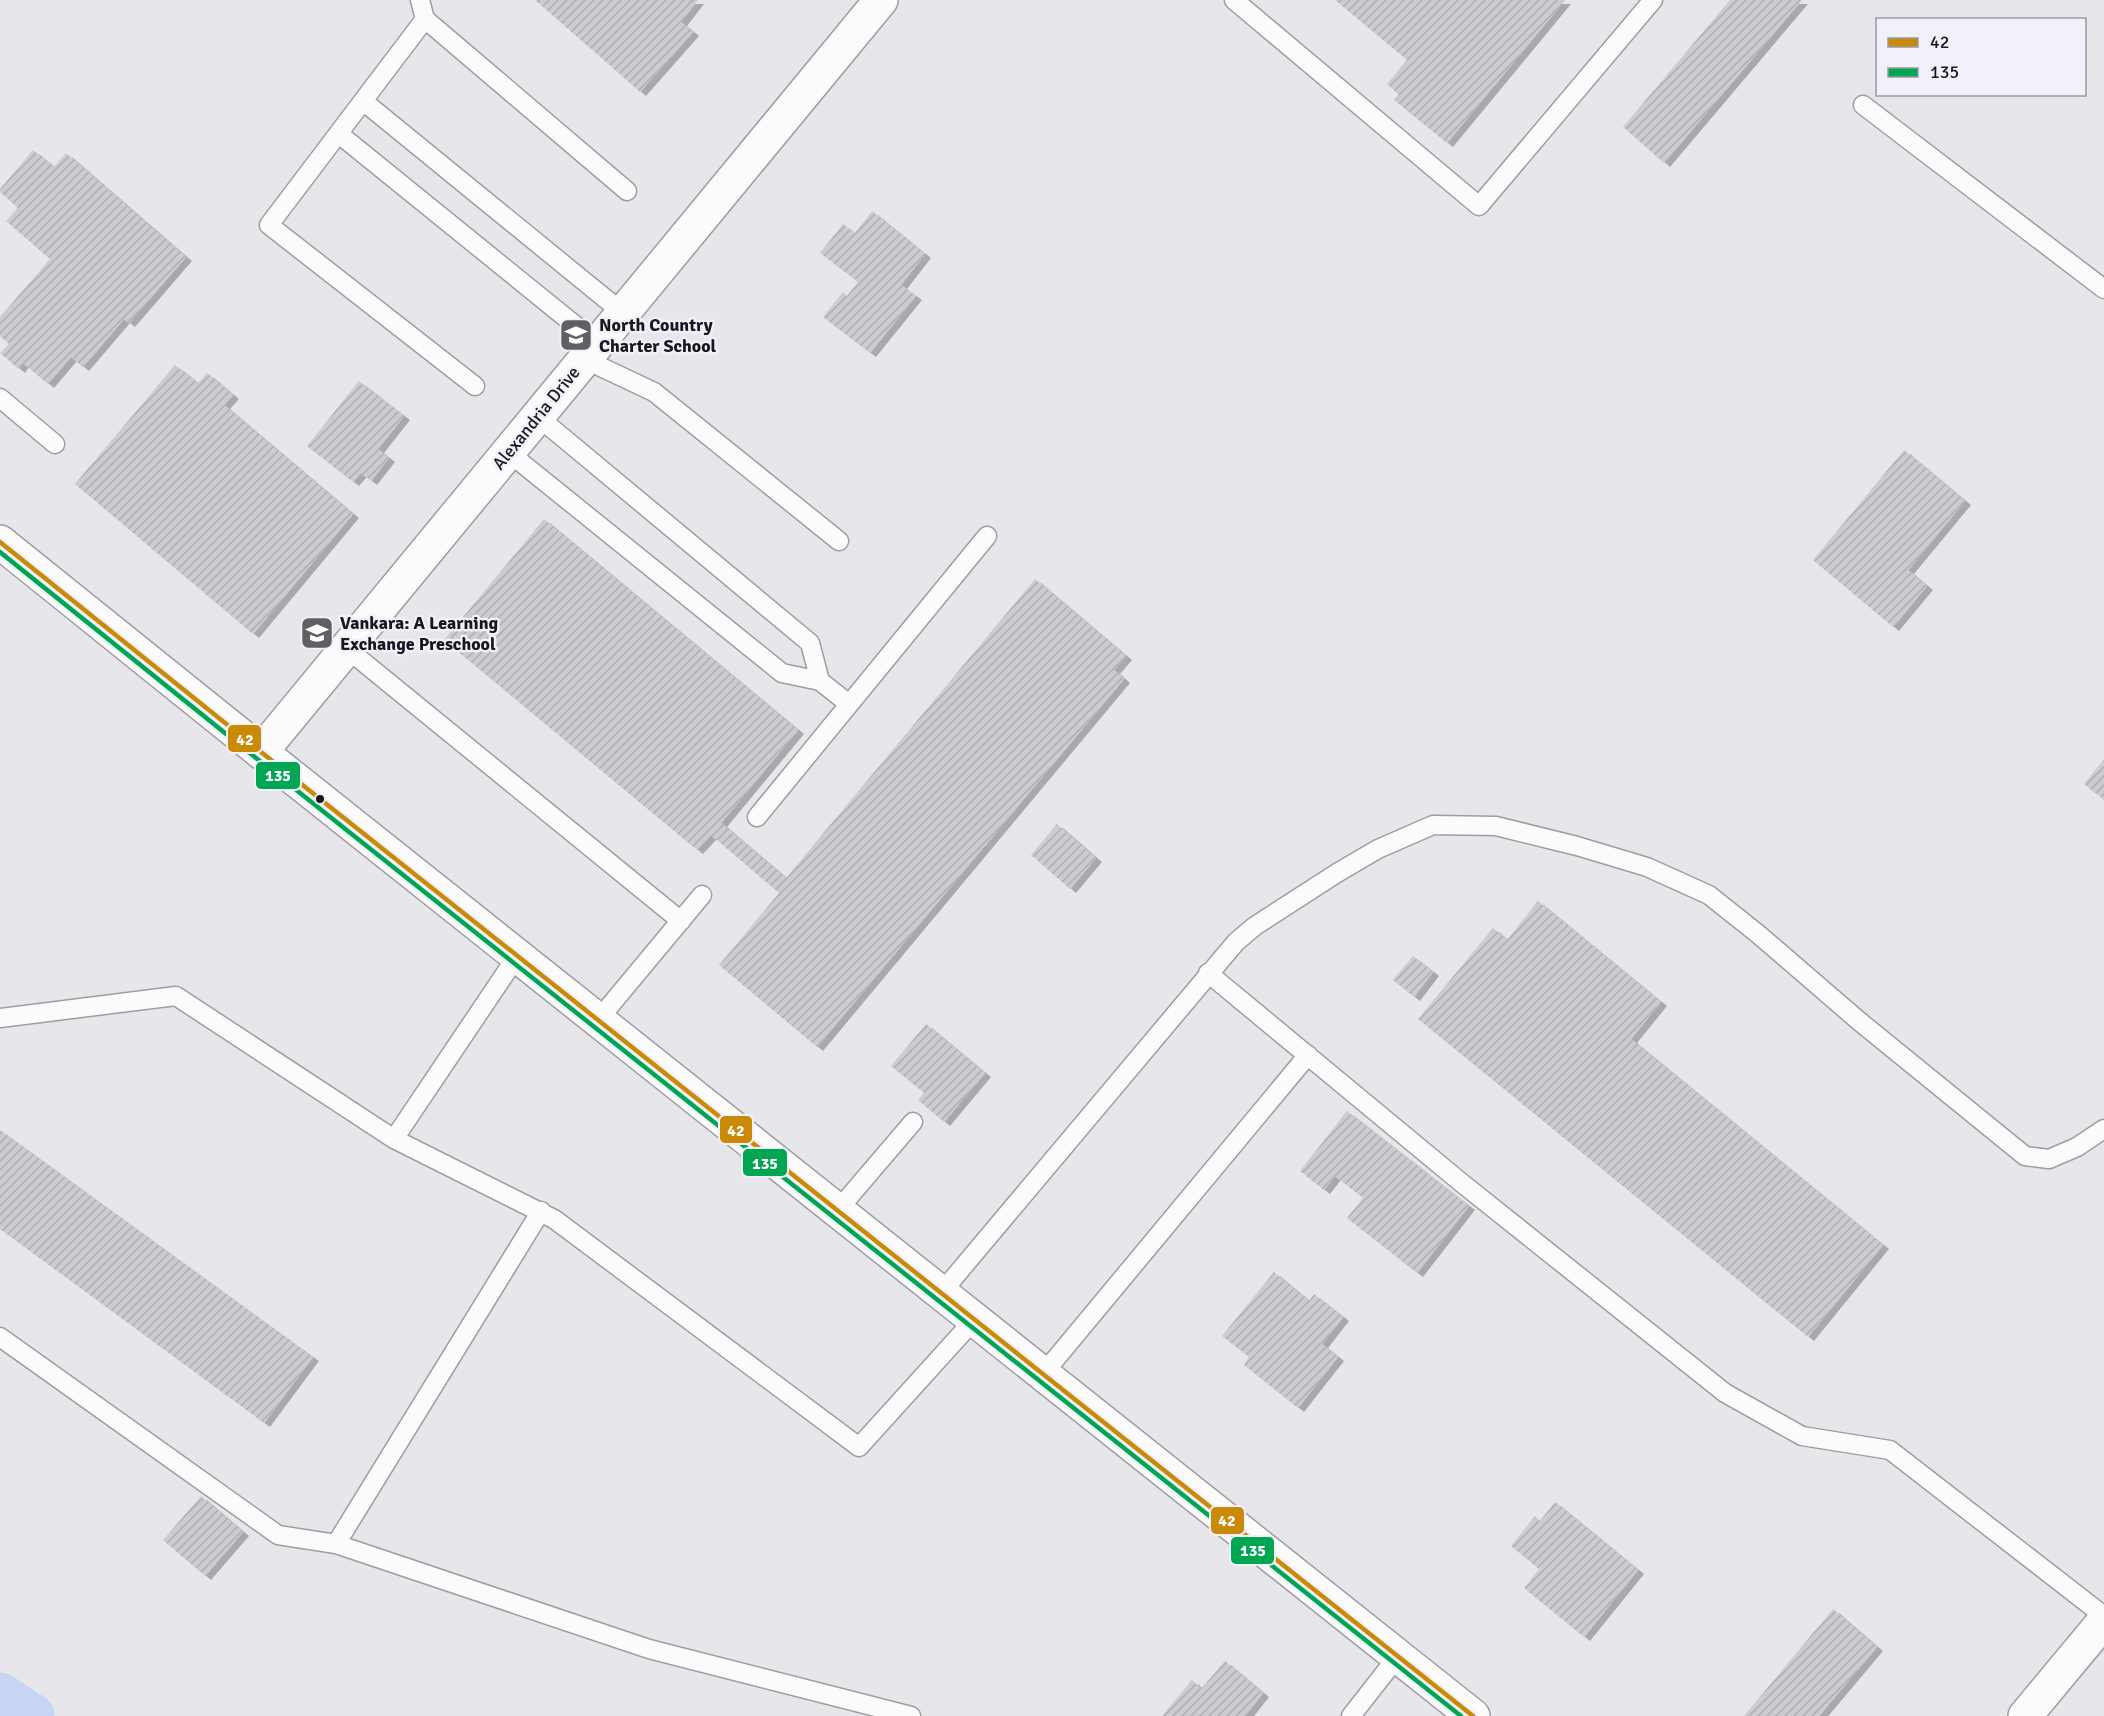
<svg xmlns="http://www.w3.org/2000/svg" width="2104" height="1716" font-family="Signika,sans-serif">
	<style>
		.lines { fill: none; stroke-linecap: round; stroke-linejoin: round }
		.canal { stroke: #c6d5f3; stroke-width: 45 }
		.building { fill: url(#building-hatch); filter: url(#shadow) }
		.lane-casing { stroke: #9e9ea2; stroke-width: 21 }
		.street-casing { stroke: #9e9ea2; stroke-width: 36 }
		.secondary-casing { stroke: #9e9ea2; stroke-width: 36 }
		.lane { stroke: #fbfbfc; stroke-width: 18 }
		.street { stroke: #fbfbfc; stroke-width: 33 }
		.secondary { stroke: #fbfbfc; stroke-width: 33 }
		.bus-1-casing { stroke: #f0f1fb; stroke-width: 9 }
		.bus-2-casing { stroke: #f0f1fb; stroke-width: 9 }
		.bus-1 { stroke: #ca8a06; stroke-width: 4.5 }
		.bus-2 { stroke: #00a651; stroke-width: 4.5 }
		.bus-dot { fill: #18181c; stroke: #f0f1fb; stroke-width: 2 }
		.labels { text-anchor: middle; dominant-baseline: central; stroke-width: 5; stroke-linejoin: round; paint-order: stroke }
		.poi-label { font-size: 18px; font-weight: bold; fill: #18181c; stroke: #f0f1fb; text-anchor: start }
		.street-label { font-size: 18px; fill: #18181c; stroke: #f0f1fb }
		.line-badge { stroke: #f0f1fb; stroke-width: 2 }
		.badge-label { font-size: 16px; text-anchor: middle; font-weight: bold; fill: #fff }
	</style>
	<defs>
		<pattern id="building-hatch" width="6" height="6" patternUnits="userSpaceOnUse" patternTransform="scale(1.5)"><rect width="6" height="6" fill="#cccbcf"/><path d="M-1 1l2-2M0 6l6-6M5 7l2-2" fill="none" stroke="#aeaeb1"/></pattern>
		<filter id="shadow"><feDropShadow dx="6" dy="4" stdDeviation="0" flood-color="#0004"/></filter>
	</defs>
	<rect width="100%" height="100%" fill="#e6e6eb"/>
	<g class="lines">
		<path class="canal" d="M0,1695L32,1716"/>
	</g>
	<path class="building" d="M535,0H698L681,22L693,32L640,92Z
		M1335,0H1565L1447,143L1394,100L1399,95L1387,84L1407,60Z
		M1730,0H1802L1664,163L1623,127Z
		M33,150L54,167L66,153L186,257L129,323L124,319L83,367L71,357L48,384L23,363L19,369L0,353L9,344L0,336V317L50,259L6,221L18,208L0,192V189Z
		M872,211L925,254L901,285L916,296L870,353L823,317L843,292L847,296L858,282L820,253L843,224L855,233Z
		M175,365L198,383L207,373L233,395L224,405L353,514L253,634L75,484Z
		M359,381L404,416L378,449L389,458L371,481L361,473L353,482L307,446Z
		M1904,450L1965,501L1908,570L1927,586L1893,627L1813,560Z
		M544,519L798,730L721,823L786,878L1035,579L1126,656L1114,670L1124,679L817,1047L719,965L779,893L711,835L697,850L444,640Z
		M2104,759V800L2084,784Z
		M1057,824L1096,858L1070,889L1031,855Z
		M1538,901L1661,1002L1631,1039L1883,1245L1808,1337L1418,1019L1493,928L1507,940Z
		M1413,956L1433,972L1414,997L1393,980Z
		M926,1024L985,1073L944,1122L918,1100L924,1093L891,1066Z
		M1347,1111L1469,1206L1417,1273L1347,1218L1363,1198L1335,1176L1324,1190L1300,1171Z
		M0,1130L313,1357L264,1423L0,1229Z
		M1274,1272L1309,1301L1314,1294L1343,1317L1322,1344L1338,1357L1298,1408L1244,1365L1249,1357L1222,1336Z
		M201,1496L243,1532L205,1576L163,1540Z
		M1555,1502L1638,1570L1584,1637L1524,1588L1539,1569L1511,1546L1535,1516L1540,1521Z
		M1833,1609L1877,1647L1819,1716H1744Z
		M1225,1661L1263,1693L1245,1716H1162L1192,1680L1201,1689Z"/>
	<g class="lines">
		<defs>
			<path id="lane" d="M420,0L425,19L627,191
				M1234,0L1479,206L1653,0
				M425,19L269,225L475,386
				M363,101L623,313
				M1863,105L2104,289
				M339,134L597,343
				M584,359L654,392L839,541
				M0,398L55,444
				M508,452L782,673L820,681L810,643L537,416
				M346,648L681,921
				M820,681L849,704
				M757,817L987,536
				M1208,973L1463,1184L1725,1393L1802,1436L1890,1450L2104,1616
				M0,1018L176,996L394,1139L554,1219L859,1447L974,1320
				M598,1020L702,895
				M394,1139L517,956
				M837,1211L913,1122
				M941,1293L1236,942L1255,926L1337,873L1378,849L1433,825L1496,826L1577,846L1647,867L1709,895L1758,934L1859,1021L2025,1156L2049,1159L2077,1147L2104,1129
				M0,1337L278,1535L336,1544L649,1649L911,1716
				M1043,1374L1308,1055
				M336,1544L541,1211
				M1351,1716L1398,1656"/>
			<path id="street" d="M261,752L881,0
				M2025,1716L2104,1621"/>
			<path id="secondary" d="M0,542L261,752L1473,1716"/>
		</defs>
		<use href="#lane" class="lane-casing"/>
		<use href="#street" class="street-casing"/>
		<use href="#secondary" class="secondary-casing"/>
		<use href="#lane" class="lane"/>
		<use href="#street" class="street"/>
		<use href="#secondary" class="secondary"/>
		<defs>
			<path id="bus-1" d="M0,542L261,752L1473,1716"/>
			<path id="bus-2" d="M0,552L256,758L1461,1716"/>
		</defs>
		<use href="#bus-1" class="bus-1-casing"/>
		<use href="#bus-2" class="bus-2-casing"/>
		<use href="#bus-1" class="bus-1"/>
		<use href="#bus-2" class="bus-2"/>
	</g>
	<defs>
		<symbol id="school-square" viewBox="-11 -11 22 22"><rect x="-9" y="-9" width="18" height="18" rx="4" fill="#606064" stroke="#f0f1fb"/><path d="M0-5L7-2L0 1L-7-2ZM-4 1L0 2.5L4 1V4Q0 6-4 4Z" fill="#fff"/></symbol>
	</defs>
	<g fill-rule="evenodd">
		<use href="#school-square" x="557" y="316" width="38" height="38"/>
		<use href="#school-square" x="298" y="614" width="38" height="38"/>
	</g>
	<circle class="bus-dot" cx="320" cy="799" r="5"/>
	<g class="labels">
		<g class="poi-label">
			<text x="599" y="325">North Country<tspan x="599" dy="21">Charter School</tspan></text>
			<text x="340" y="623">Vankara: A Learning<tspan x="340" dy="21">Exchange Preschool</tspan></text>
		</g>
		<g class="street-label">
			<text transform="translate(536 418) rotate(-51)">Alexandria Drive</text>
		</g>
	</g>
	<g class="line-badge">
		<rect x="227" y="724" width="35" height="29" rx="6" fill="#ca8a06"/>
		<rect x="255" y="761" width="46" height="29" rx="6" fill="#00a651"/>
		<rect x="719" y="1115" width="34" height="29" rx="6" fill="#ca8a06"/>
		<rect x="742" y="1148" width="46" height="29" rx="6" fill="#00a651"/>
		<rect x="1210" y="1506" width="35" height="29" rx="6" fill="#ca8a06"/>
		<rect x="1230" y="1536" width="45" height="29" rx="6" fill="#00a651"/>
	</g>
	<g class="badge-label">
		<text x="245" y="745">42</text>
		<text x="278" y="781">135</text>
		<text x="736" y="1136">42</text>
		<text x="765" y="1169">135</text>
		<text x="1227" y="1526">42</text>
		<text x="1253" y="1556">135</text>
	</g>
	<rect x="1876" y="18" width="210" height="78" fill="#f0f1fb" stroke="#9a9aa2" stroke-width="1.5"/>
	<rect x="1888" y="38" width="30" height="9" fill="#ca8a06" stroke="#9a9aa2" stroke-width="1.5"/>
	<text x="1930" y="48" font-size="18" fill="#18181c">42</text>
	<rect x="1888" y="68" width="30" height="9" fill="#00a651" stroke="#9a9aa2" stroke-width="1.5"/>
	<text x="1930" y="78" font-size="18" fill="#18181c">135</text>
</svg>
